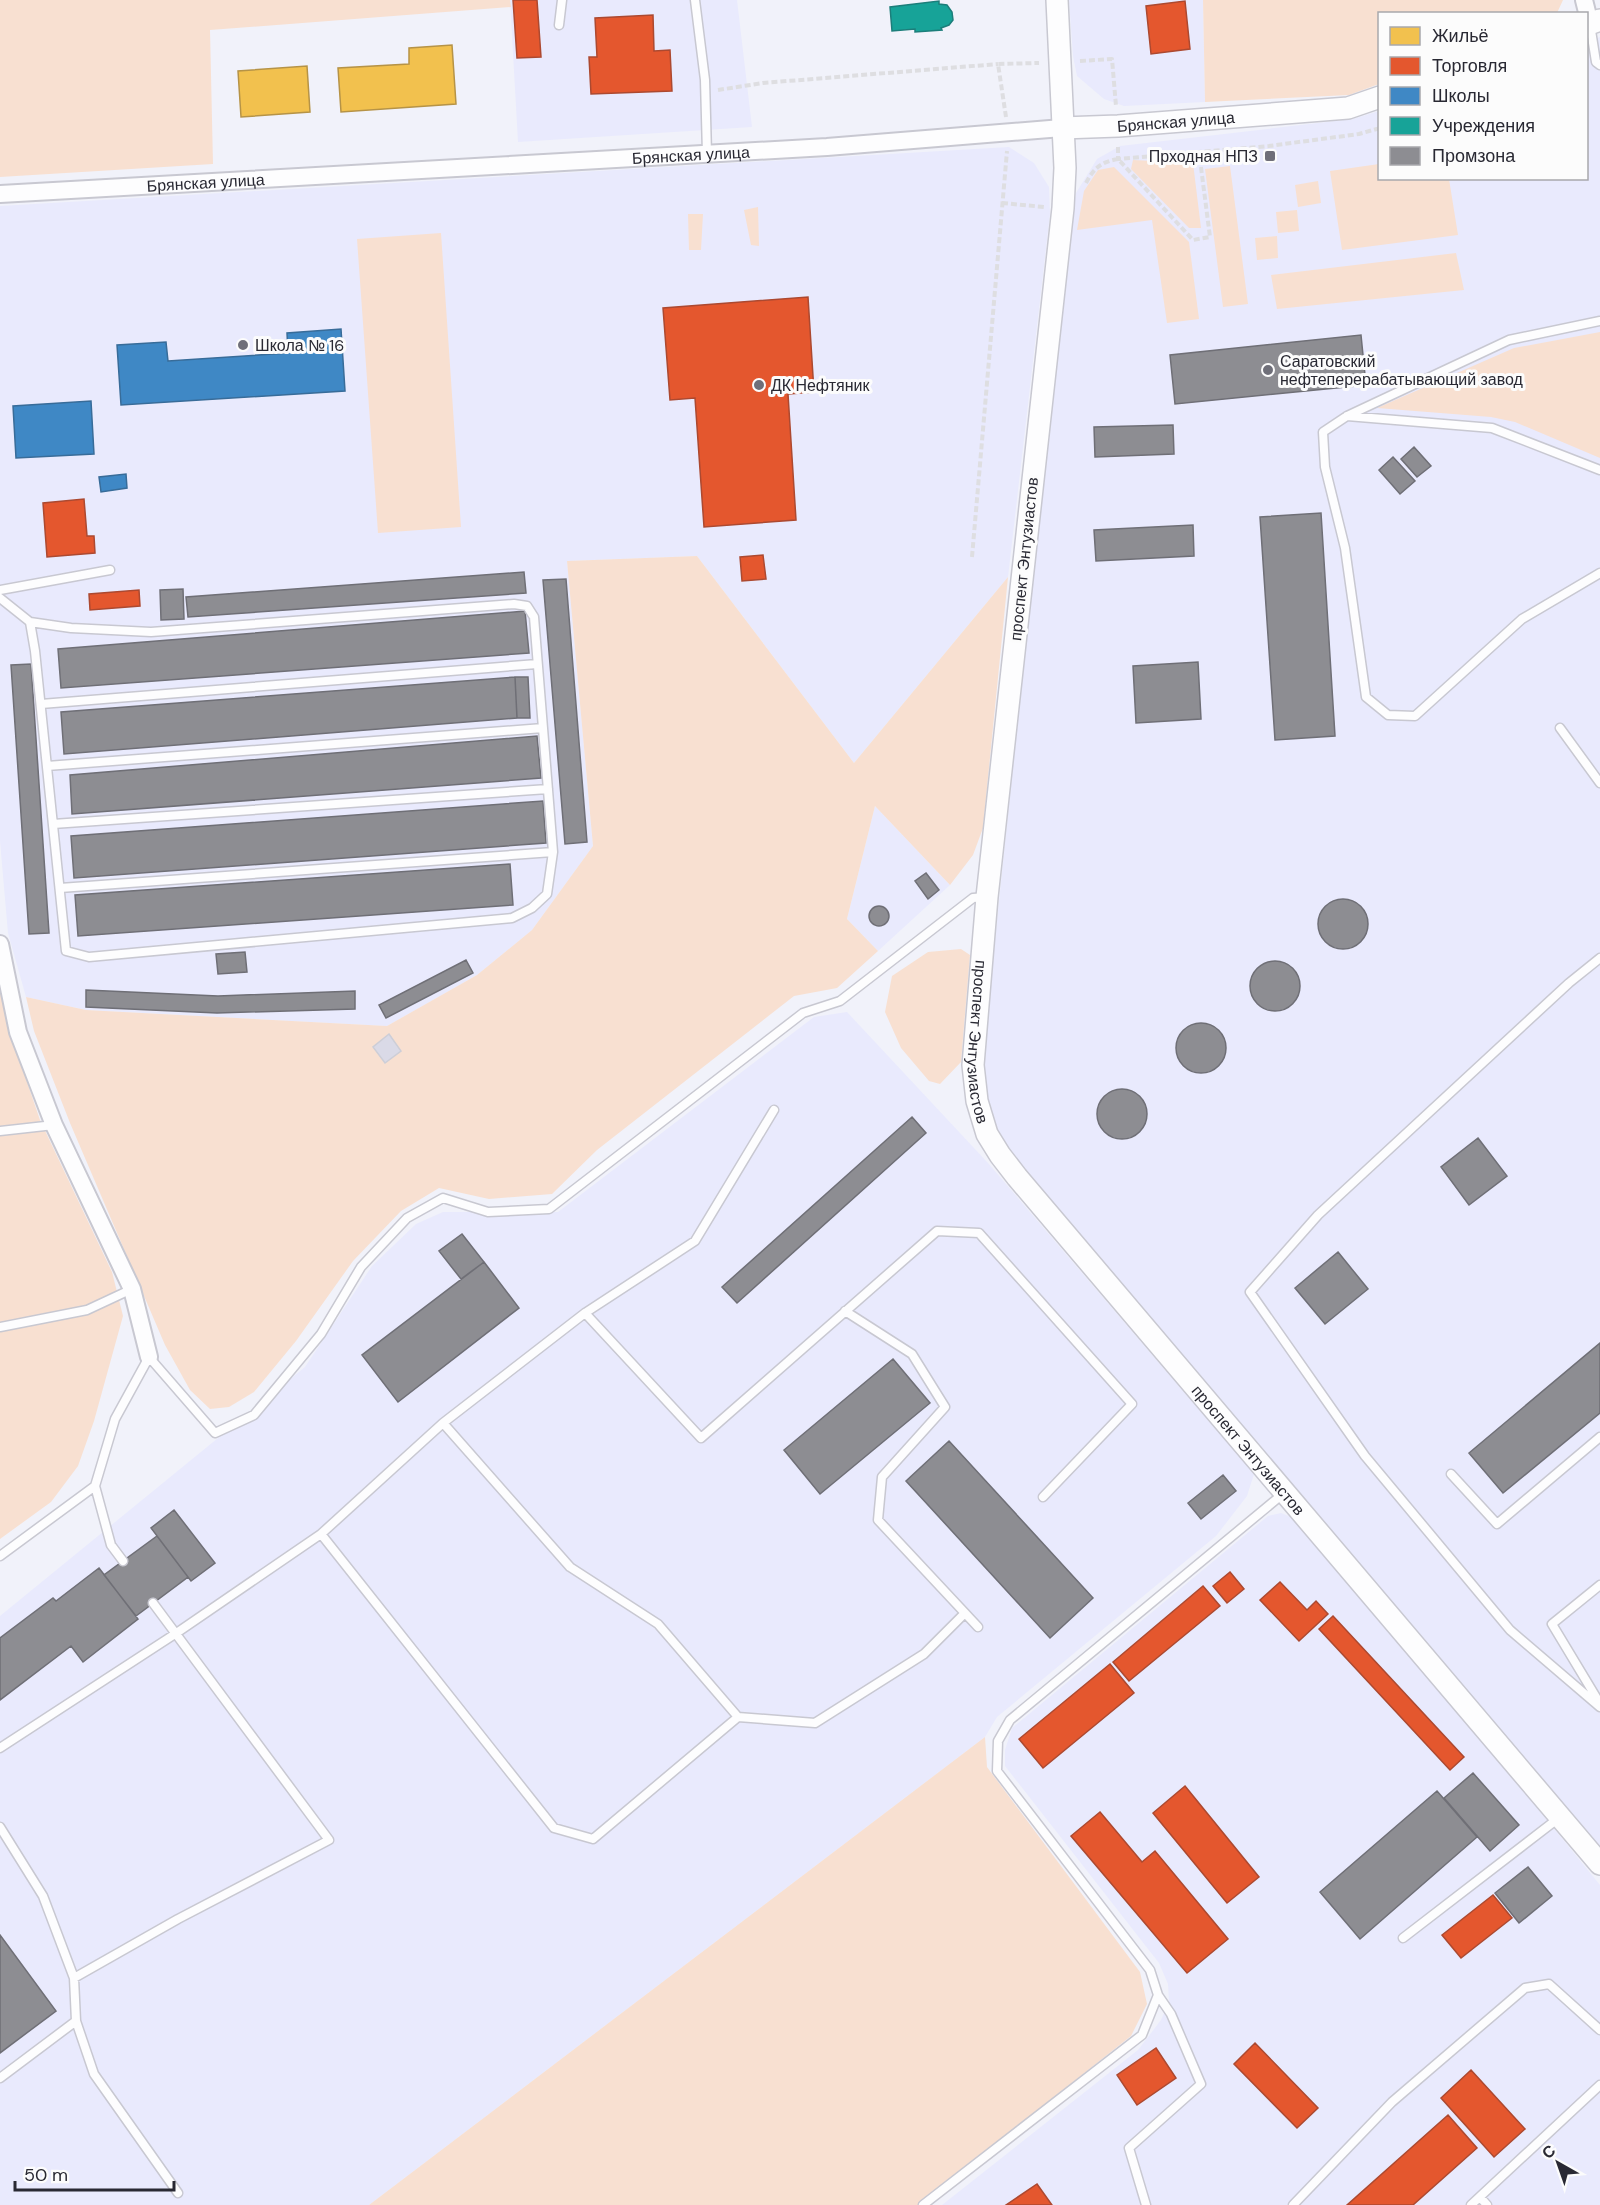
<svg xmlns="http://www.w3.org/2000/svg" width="1600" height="2205" font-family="'DM Sans',sans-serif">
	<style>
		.built { fill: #e9eafd }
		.green { fill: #f8e0d1 }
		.homes { fill: #f2c14e; stroke: #b69346; stroke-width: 1.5 }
		.shops { fill: #e4572e; stroke: #ac4930; stroke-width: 1.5 }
		.schools { fill: #3f88c5; stroke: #386c99; stroke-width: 1.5 }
		.public { fill: #17a398; stroke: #1c7e7a; stroke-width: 1.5 }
		.industry { fill: #8d8d92; stroke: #6f6f76; stroke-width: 1.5 }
		.building { fill: #dadae7; stroke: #cdced7; stroke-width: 1.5 }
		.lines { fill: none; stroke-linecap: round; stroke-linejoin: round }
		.service-casing { stroke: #c8c8d1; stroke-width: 11 }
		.minor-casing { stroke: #c8c8d1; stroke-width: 20 }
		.tertiary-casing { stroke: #c8c8d1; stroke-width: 24 }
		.path { stroke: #dedee1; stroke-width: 4; stroke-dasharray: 6 3; stroke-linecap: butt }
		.service { stroke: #fdfdfe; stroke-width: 8 }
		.minor { stroke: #fdfdfe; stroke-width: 16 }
		.tertiary { stroke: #fdfdfe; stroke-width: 21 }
		.poi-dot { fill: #6f6f79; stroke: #fcfcfc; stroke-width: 2 }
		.labels { text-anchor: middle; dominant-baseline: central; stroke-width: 6; stroke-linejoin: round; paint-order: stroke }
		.street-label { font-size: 16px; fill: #292933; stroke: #fcfcfc }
		.poi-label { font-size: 16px; fill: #292933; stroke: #fcfcfc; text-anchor: start }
	</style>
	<rect width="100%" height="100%" fill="#f1f2fa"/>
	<path class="built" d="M510,0H737L752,127L518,142Z
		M1069,0H1203L1205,102L1124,106L1104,99L1077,76L1073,56Z
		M1600,37V1852L1026,1172L995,1130L985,1098L982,1065L1069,227L1076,193L1097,159L1120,146L1353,119L1379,111L1380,178H1586L1587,42Z
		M1009,147L1034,163L1049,187L1050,214L1008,577L854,763L697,556L567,561L593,846L532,930L477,975L387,1026L86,1010L26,997L8,933L0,841V206Z
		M875,806L950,885L878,951L847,919Z
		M847,1012L988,1163L1254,1474L1247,1496L1216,1536L997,1717L985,1737L369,2205H0V1616L305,1367L372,1266L416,1224L443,1212H558L814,1017Z
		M1281,1513L1291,1517L1486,1745L1600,1885V2205H942L1138,2050L1161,2020L1169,2002L1168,1984L1159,1963L1005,1766V1750L1012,1728L1268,1516Z"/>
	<path class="green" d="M0,0H510L511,7L210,30L213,164L0,177Z
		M1203,0H1563L1557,13L1380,14L1379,84L1349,95L1205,102Z
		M1133,160L1193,163L1201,228H1189L1131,169Z
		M1379,164L1380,178L1449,179L1458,235L1342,250L1330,171Z
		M1230,166L1248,304L1223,307L1205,169Z
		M1114,167L1189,242L1199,319L1167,323L1152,220L1077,230L1084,191L1098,170Z
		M1318,181L1321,203L1298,207L1295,185Z
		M758,207L759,246L751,245L744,210Z
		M1297,210L1299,231L1278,233L1276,212Z
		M688,214H703L701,250H689Z
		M441,233L461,527L378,533L357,239Z
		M1277,236L1278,258L1257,260L1255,238Z
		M1456,253L1464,290L1277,309L1271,275Z
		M1600,332V458L1515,422L1491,417L1377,408L1514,348Z
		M697,556L854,763L1008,577L983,828L973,855L950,885L875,806L847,919L878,951L837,988L794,996L597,1150L552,1194L489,1199L439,1188L401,1211L353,1261L296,1341L254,1392L229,1407L210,1409L190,1390L165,1345L70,1123L34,1031L26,997L86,1010L387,1026L477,975L532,930L593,846L567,561Z
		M961,949L970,955L961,1062L940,1084L929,1081L901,1048L885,1012L892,976L928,952Z
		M0,987L10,1032L40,1120L112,1272L123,1316L94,1421L78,1466L51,1502L0,1539Z
		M985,1737L987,1767L1140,1972L1147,2004L1131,2036L918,2205H369Z"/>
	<path class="homes" d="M452,45L456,104L341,112L338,68L409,64V48Z
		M307,66L310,112L241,117L238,71Z"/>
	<path class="shops" d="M513,0H537L541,57L517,58Z
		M1185,1L1190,49L1151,54L1146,6Z
		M653,15L654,51L670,50L672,91L591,94L589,57H597L595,18Z
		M808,297L814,392L788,394L796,520L704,527L695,398L670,400L663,308Z
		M84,499L87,536H94L95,553L47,557L43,503Z
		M763,555L766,579L742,581L740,557Z
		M139,590L140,606L90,610L89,594Z
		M1230,1572L1244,1589L1227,1603L1213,1586Z
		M1280,1582L1307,1610L1316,1601L1328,1614L1299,1641L1260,1600Z
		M1203,1586L1220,1606L1129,1681L1113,1662Z
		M1333,1616L1464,1757L1450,1770L1319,1629Z
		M1110,1664L1134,1693L1043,1768L1019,1739Z
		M1185,1786L1259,1877L1227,1903L1153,1813Z
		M1100,1812L1142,1862L1155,1851L1228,1939L1187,1973L1071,1836Z
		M1493,1895L1512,1918L1461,1958L1442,1935Z
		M1255,2043L1318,2108L1297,2128L1234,2064Z
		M1156,2048L1176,2078L1137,2105L1117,2075Z
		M1471,2070L1525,2129L1494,2157L1441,2098Z
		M1448,2115L1477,2148L1413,2205H1347Z
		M1037,2184L1052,2205H1006Z"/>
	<path class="schools" d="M341,329L345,391L121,405L117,345L166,342L168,361L288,353L287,333Z
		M91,401L94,454L16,458L13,406Z
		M126,474L127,488L101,492L99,477Z"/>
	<path class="public" d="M939,1V4L947,5L952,12L953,20L949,25L941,28L942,30L915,32V29L892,31L890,7Z"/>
	<path class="industry" d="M1361,335L1366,385L1175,404L1170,355Z
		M1173,425L1174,454L1095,457L1094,427Z
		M1414,447L1431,466L1417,477L1401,459Z
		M1393,457L1415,481L1400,494L1379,470Z
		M1321,513L1335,736L1275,740L1260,517Z
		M1193,525L1194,556L1096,561L1094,530Z
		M524,572L526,593L188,617L186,597Z
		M566,579L587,842L565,844L543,580Z
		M183,589L184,619L161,620L160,590Z
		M525,611L529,653L61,688L58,649Z
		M1198,662L1201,719L1136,723L1133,666Z
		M31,664L49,933L29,934L11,665Z
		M515,677L517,718L64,754L61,712Z
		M515,677H528L530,718H517Z
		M537,736L541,778L72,814L70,775Z
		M543,801L546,843L74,878L71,836Z
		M510,864L513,905L78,936L75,895Z
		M926,873L939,890L928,899L915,881Z
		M1318 924a25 25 0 1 1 50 0a25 25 0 1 1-50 0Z
		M869 916a10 10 0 1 1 20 0a10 10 0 1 1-20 0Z
		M245,952L247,972L218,974L216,954Z
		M466,960L473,973L386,1018L379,1005Z
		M1250 986a25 25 0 1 1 50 0a25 25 0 1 1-50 0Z
		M86,990L218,996L355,991V1009L217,1013L86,1007Z
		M1176 1048a25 25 0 1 1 50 0a25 25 0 1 1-50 0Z
		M1097 1114a25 25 0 1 1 50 0a25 25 0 1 1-50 0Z
		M912,1117L926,1133L737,1303L722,1287Z
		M1478,1138L1507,1176L1469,1205L1441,1167Z
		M462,1234L484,1262L461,1279L439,1251Z
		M1338,1252L1368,1289L1325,1324L1295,1288Z
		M484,1262L519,1308L398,1402L362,1355Z
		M1600,1343V1413L1503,1493L1469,1453Z
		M893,1359L930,1403L820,1494L784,1450Z
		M949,1441L1093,1598L1050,1638L906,1481Z
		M1223,1475L1236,1491L1201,1519L1188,1503Z
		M174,1510L215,1563L191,1581L151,1528Z
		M157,1536L188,1577L136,1616L104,1575Z
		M99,1568L138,1619L83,1662L71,1646L0,1700V1638L53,1598L56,1601Z
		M1473,1773L1519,1825L1490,1851L1444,1798Z
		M1437,1791L1477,1837L1360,1939L1320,1892Z
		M1528,1867L1552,1896L1519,1923L1495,1893Z
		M0,1935L56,2011L0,2053Z"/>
	<path class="building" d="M389,1034L401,1051L385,1063L373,1047Z"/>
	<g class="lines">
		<defs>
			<path id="service" d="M695,0L705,80L707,154
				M1590,24L1596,62L1600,65
				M559,25L562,0
				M1600,321L1509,340L1347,416L1323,432L1325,467L1345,548L1366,697L1388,715L1415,716L1522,619L1600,573
				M1347,416L1492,428L1600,470
				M0,590L110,570
				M0,598L30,622L35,651L66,951L89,957L512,918L532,908L547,894L553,852L534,617L527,606L514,604L151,632L71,628L30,622
				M41,704L537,664
				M1560,728L1600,783
				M47,766L543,728
				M53,824L548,789
				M60,888L553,852
				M1600,958L1569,983L1318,1215L1250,1292L1365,1456L1510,1630L1600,1707
				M0,1131L54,1125
				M845,1311L912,1354L945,1407L882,1477L878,1520L978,1627
				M585,1313L701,1438L937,1231L979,1233L1132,1404L1043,1497
				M0,1327L87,1310L132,1289
				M1451,1474L1497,1524L1600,1437
				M321,1534L443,1423
				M0,1556L95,1486
				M123,1561L111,1545L95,1486L115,1419L149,1357L215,1433L254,1415L321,1334L361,1267L407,1218L443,1198L488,1212L549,1209L803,1013L840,1001L973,898L987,897
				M1599,1702L1552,1624L1600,1585
				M738,1717L815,1723L924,1654L965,1613
				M0,1748L175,1634L321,1534L554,1828L593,1839L738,1717L658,1624L570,1567L443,1423L585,1313L695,1241L774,1110
				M0,1827L43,1896L74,1978L76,2021L0,2078
				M1403,1938L1560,1817
				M74,1978L178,1919L329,1840L153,1603
				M76,2021L94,2074L178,2193
				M1480,2197L1487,2205
				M923,2205L1142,2035L1158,1995L1150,1970L997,1771L998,1741L1010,1720L1284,1493
				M1146,2205L1129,2148L1201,2084L1171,2014L1158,1995
				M1293,2205L1392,2102L1525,1988L1549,1984L1600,2030
				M1471,2205L1600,2085"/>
			<g id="minor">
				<path d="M1584,0L1590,24"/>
				<path id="s1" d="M0,194L827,147L1062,128"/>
				<path d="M0,944L18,1032L54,1125L132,1289L149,1357"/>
			</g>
			<g id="tertiary">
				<path id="s2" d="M1057,0L1065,168L1063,208L987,897L973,1065L977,1101L987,1134L1000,1155L1017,1177L1600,1864"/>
				<path d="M1586,25L1600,20"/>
				<path id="s3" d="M1062,128L1118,126L1348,108L1380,97"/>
			</g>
		</defs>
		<use href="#service" class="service-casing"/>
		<use href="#minor" class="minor-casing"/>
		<use href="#tertiary" class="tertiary-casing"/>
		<path class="path" d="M1080,61L1112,59L1116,106
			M718,90L763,83L998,64
			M1006,117L998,64L1039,63
			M1118,147V159L1269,146L1359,134L1380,128
			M1086,183C1094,168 1101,162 1118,159L1193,240L1210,237L1199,152
			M1002,203L1044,207
			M972,557L1007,151"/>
		<use href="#service" class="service"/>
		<use href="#minor" class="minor"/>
		<use href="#tertiary" class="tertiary"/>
	</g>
	<g class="poi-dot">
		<rect x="1264" y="150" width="12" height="12" rx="3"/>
		<circle cx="243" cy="345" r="6"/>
		<circle cx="1268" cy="370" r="6"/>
		<circle cx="759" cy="385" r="6"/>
	</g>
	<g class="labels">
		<g class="street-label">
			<text stroke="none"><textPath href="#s3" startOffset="114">Брянская улица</textPath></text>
			<text stroke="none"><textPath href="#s1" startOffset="692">Брянская улица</textPath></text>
			<text stroke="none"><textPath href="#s1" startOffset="206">Брянская улица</textPath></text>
			<text transform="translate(1024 559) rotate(-84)">проспект Энтузиастов</text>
			<text stroke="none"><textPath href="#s2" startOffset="1047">проспект Энтузиастов</textPath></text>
			<text stroke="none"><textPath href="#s2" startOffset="1551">проспект Энтузиастов</textPath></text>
		</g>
		<g class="poi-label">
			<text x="1258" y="156" text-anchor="end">Прходная НПЗ</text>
			<text x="255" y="345">Школа № 16</text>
			<text x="1280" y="361">Саратовский<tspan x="1280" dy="18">нефтеперерабатывающий завод</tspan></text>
			<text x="771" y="385">ДК Нефтяник</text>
		</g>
	</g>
	<rect x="1378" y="12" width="210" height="168" fill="#fcfcfc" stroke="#a8a8ac" stroke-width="1.5"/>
	<rect x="1390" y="27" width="30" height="18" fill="#f2c14e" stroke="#a8a8ac" stroke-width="1.5"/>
	<text x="1432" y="42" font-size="18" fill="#292933">Жильё</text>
	<rect x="1390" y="57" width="30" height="18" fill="#e4572e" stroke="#a8a8ac" stroke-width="1.5"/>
	<text x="1432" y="72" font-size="18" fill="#292933">Торговля</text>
	<rect x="1390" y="87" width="30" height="18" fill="#3f88c5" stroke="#a8a8ac" stroke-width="1.5"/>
	<text x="1432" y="102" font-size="18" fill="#292933">Школы</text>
	<rect x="1390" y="117" width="30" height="18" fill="#17a398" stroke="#a8a8ac" stroke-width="1.5"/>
	<text x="1432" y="132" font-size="18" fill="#292933">Учреждения</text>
	<rect x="1390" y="147" width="30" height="18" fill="#8d8d92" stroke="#a8a8ac" stroke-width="1.5"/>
	<text x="1432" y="162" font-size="18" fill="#292933">Промзона</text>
	<g transform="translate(1558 2163) rotate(320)" stroke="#fcfcfc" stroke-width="4.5" paint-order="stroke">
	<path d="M0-4.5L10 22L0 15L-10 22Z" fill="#292933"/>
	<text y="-9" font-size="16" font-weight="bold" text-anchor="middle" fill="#292933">С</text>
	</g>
	<path d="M15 2181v9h159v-9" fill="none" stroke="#292933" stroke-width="3"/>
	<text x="24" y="2181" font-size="18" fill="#292933" stroke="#fcfcfc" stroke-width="4.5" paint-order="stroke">50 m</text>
</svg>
